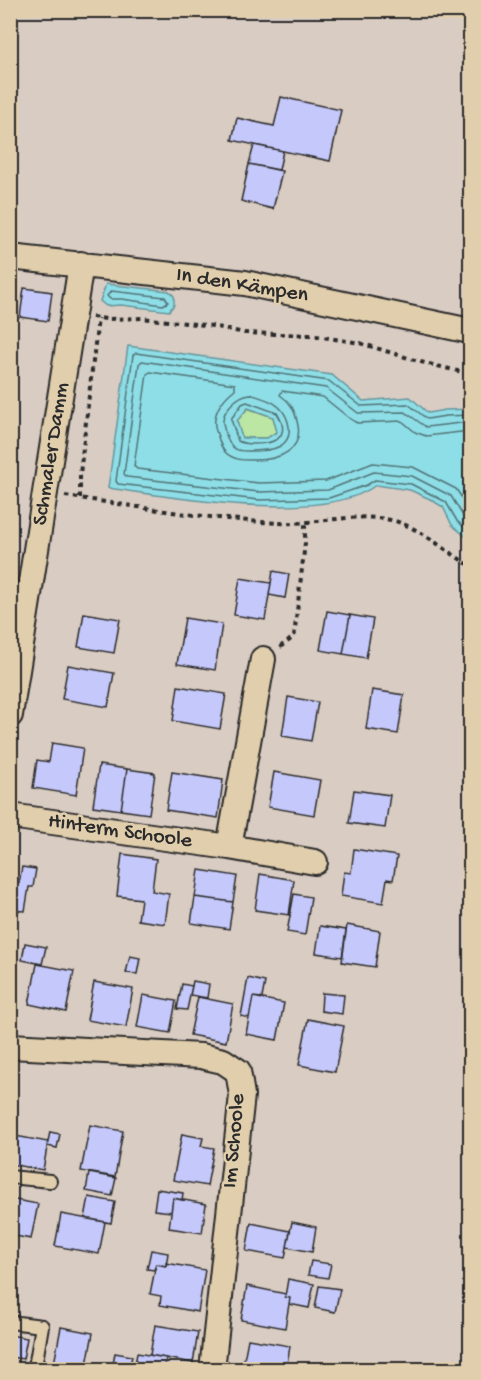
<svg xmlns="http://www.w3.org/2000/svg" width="481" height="1380" font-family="'Gochi Hand',sans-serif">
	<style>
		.green { fill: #bce6a3; stroke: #748867; stroke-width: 1.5 }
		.water { fill: #8ddee7; stroke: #66969c; stroke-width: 1.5; fill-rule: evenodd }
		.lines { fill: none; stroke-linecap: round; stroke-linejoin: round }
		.shore { stroke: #527376; stroke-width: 1.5 }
		.building { fill: #c5c8fa; stroke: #2b2b2b; stroke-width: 1.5 }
		.service-casing { stroke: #2b2b2b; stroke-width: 16 }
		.minor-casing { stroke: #2b2b2b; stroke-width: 28 }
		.path { stroke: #2b2b2b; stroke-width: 4; stroke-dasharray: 4.5 4.5; stroke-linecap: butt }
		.service { stroke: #e1ceac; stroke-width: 12 }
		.minor { stroke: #e1ceac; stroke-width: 24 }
		.labels { text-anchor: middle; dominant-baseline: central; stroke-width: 5; stroke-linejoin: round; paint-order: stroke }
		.street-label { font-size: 22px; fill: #2b2b2b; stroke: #e1ceac }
	</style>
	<rect width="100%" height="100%" fill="#d9ccc3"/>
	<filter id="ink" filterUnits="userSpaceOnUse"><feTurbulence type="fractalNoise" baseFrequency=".0167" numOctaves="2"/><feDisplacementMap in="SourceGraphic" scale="12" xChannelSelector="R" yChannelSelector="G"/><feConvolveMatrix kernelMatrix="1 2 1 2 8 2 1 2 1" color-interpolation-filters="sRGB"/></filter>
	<g filter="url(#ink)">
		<path class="green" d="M247,408L273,417L277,431L268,438H242L236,421Z"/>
		<path class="water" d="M106,284L169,291L174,296V305L169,311L121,305L106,306L100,301Z
			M128,346L332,375L363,401L410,397L428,413L445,410L470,409V540L452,525L443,507L430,499L410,490L376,485C324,525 172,497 108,488ZM248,408L273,417L277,432L267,438H242L237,421Z"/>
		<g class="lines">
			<path class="shore" d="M111,291L165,297L168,302L163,305L122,299H110L107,296Z
				M250,394C268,400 283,403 288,422C295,448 271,451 252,451C246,451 239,452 234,448C228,444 224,430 223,423C222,410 238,395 250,394Z
				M247,402L277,413C280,418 284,427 282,432C279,446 247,446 238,441L231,419L242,404Z
				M470,415L446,416L427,419L408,404L361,406L329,381L136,353L133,355L116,481L118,484L259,500L329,498L367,485L375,480L411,484L446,502L457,521L470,532
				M470,422L426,427L405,412L358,413L326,388L142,361L139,364L124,474L127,477L259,492L328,490L374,472L412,476L451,496L463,516L470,522
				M470,431L426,436L415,432L402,421L357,423L349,418L323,397L282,391L280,395C290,402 294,408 297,421C305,450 280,460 255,460C245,460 234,461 225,452C220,447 219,438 216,431C211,414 222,399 235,389V384L150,372L147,374L134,466L137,469L259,483L326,481L373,463L413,467L456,489L470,510"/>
		</g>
		<path class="building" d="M281,97L341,110L330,161L232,140L237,118L274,126Z
			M254,145L283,151L279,170L249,164Z
			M249,164L282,171L273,209L241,201Z
			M24,288L52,292L48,321L20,317Z
			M10,439L17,440L13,461H10Z
			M273,571L289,574L285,598L269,595Z
			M240,578L271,583L265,620L234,615Z
			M327,611L350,615L343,654L320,650Z
			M84,613L120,619L114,653L78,647Z
			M350,615L373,619L366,658L343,654Z
			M185,618L222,624L215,670L177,664Z
			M68,665L114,673L108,707L62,699Z
			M178,686L226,694L220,729L173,721Z
			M372,690L404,695L398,734L366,729Z
			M288,697L318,702L311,741L282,736Z
			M52,743L83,748L76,795L33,788L37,760L49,762Z
			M99,765L127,769L121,810L93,806Z
			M127,769L155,773L149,814L121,810Z
			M172,772L223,780L218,818L166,810Z
			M274,772L320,780L314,815L268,807Z
			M354,790L390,795L385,828L349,823Z
			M354,849L397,856L393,880L387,879L383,903L341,896L344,872L351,873Z
			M122,854L156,859L152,891L169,894L165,924L138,920L141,899L117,896Z
			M22,867L36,869L33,887H29L25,911L10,910L14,883H19Z
			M199,870L237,876L233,902L195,897Z
			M260,874L294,880L289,915L255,910Z
			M294,894L311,897L305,935L287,932Z
			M195,897L233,902L229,929L191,923Z
			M347,925L380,931L375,967L342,962Z
			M320,926L346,930L342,957L316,953Z
			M25,943L46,947L42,964L22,960Z
			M130,956L140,958L137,974L126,973Z
			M37,964L74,971L66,1012L29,1004Z
			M248,978L265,982L262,998L253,997L249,1018L241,1016Z
			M193,981L209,984L207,998L190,995Z
			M94,982L133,989L126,1027L87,1020Z
			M182,984L192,986L187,1010L177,1009Z
			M322,993L344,995L342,1014L321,1011Z
			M143,995L176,1001L170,1033L137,1027Z
			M198,997L233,1004L226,1042L190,1035Z
			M253,997L284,1003L277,1040L246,1034Z
			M308,1019L344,1026L335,1072L299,1065Z
			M90,1125L123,1131L115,1177L81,1171Z
			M50,1132L60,1134L57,1148L47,1146Z
			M182,1134L203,1138L201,1146L214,1148L207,1186L173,1180Z
			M10,1135L48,1142L43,1170L10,1164Z
			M89,1173L116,1178L112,1196L86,1191Z
			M157,1189L183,1193L182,1200L173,1198L171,1212L154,1210Z
			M89,1197L115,1202L111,1223L85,1218Z
			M173,1198L206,1204L202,1233L169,1228Z
			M10,1199L38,1204L31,1239L10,1235Z
			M61,1214L105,1222L99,1254L55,1246Z
			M292,1222L316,1227L312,1252L287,1247Z
			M251,1223L290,1231L285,1258L246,1251Z
			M151,1250L168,1253L166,1266L156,1264L154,1270L147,1269Z
			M311,1261L331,1264L328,1278L308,1275Z
			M166,1263L205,1270L198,1312L160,1305L161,1296L150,1294L156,1264L166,1266Z
			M288,1279L314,1284L309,1308L289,1304L290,1298L285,1297Z
			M247,1286L286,1294L285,1297L290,1298L285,1328L241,1320Z
			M319,1286L340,1289L335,1312L315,1308Z
			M155,1325L198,1332L193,1363L150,1355Z
			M61,1327L93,1333L86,1370H45L46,1363L54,1364Z
			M10,1335L27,1338L23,1359L10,1357Z
			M248,1339L290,1346L286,1370H242Z
			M115,1353L132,1356L129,1370H112Z
			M137,1353L166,1358L164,1370H134Z
			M287,1363L308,1366L307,1370H286Z"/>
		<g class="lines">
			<defs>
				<path id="service" d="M10,1177L50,1181
					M10,1322L42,1326L35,1367"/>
				<path id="minor" d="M10,257L245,283L470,331
					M10,715L81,264
					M10,816L229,847L315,862
					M229,847L263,659
					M10,1046L201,1056L223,1061L238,1071L242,1095L212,1370"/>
			</defs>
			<use href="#service" class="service-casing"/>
			<use href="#minor" class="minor-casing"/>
			<path class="path" d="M92,317L106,319L142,318L213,326L244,333L310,335L360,343L421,362L470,374
				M65,496C135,506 206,519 277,523C316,525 357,511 395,521C419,528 445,550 466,563L470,564
				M80,498V474L98,318
				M280,647L294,637L305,543V523"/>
			<use href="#service" class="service"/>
			<use href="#minor" class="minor"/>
		</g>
	</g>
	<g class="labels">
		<g class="street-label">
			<text transform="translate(242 286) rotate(9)">In den Kämpen</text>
			<text transform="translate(52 454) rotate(-81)">Schmaler Damm</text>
			<text transform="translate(120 832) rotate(8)">Hinterm Schoole</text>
			<text transform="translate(235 1141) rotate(-85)">Im Schoole</text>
		</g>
	</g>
	<rect width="481" height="1380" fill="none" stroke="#e1ceac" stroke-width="36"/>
	<rect x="18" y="18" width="445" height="1344" fill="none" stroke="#2b2b2b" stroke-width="2" filter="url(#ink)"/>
</svg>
